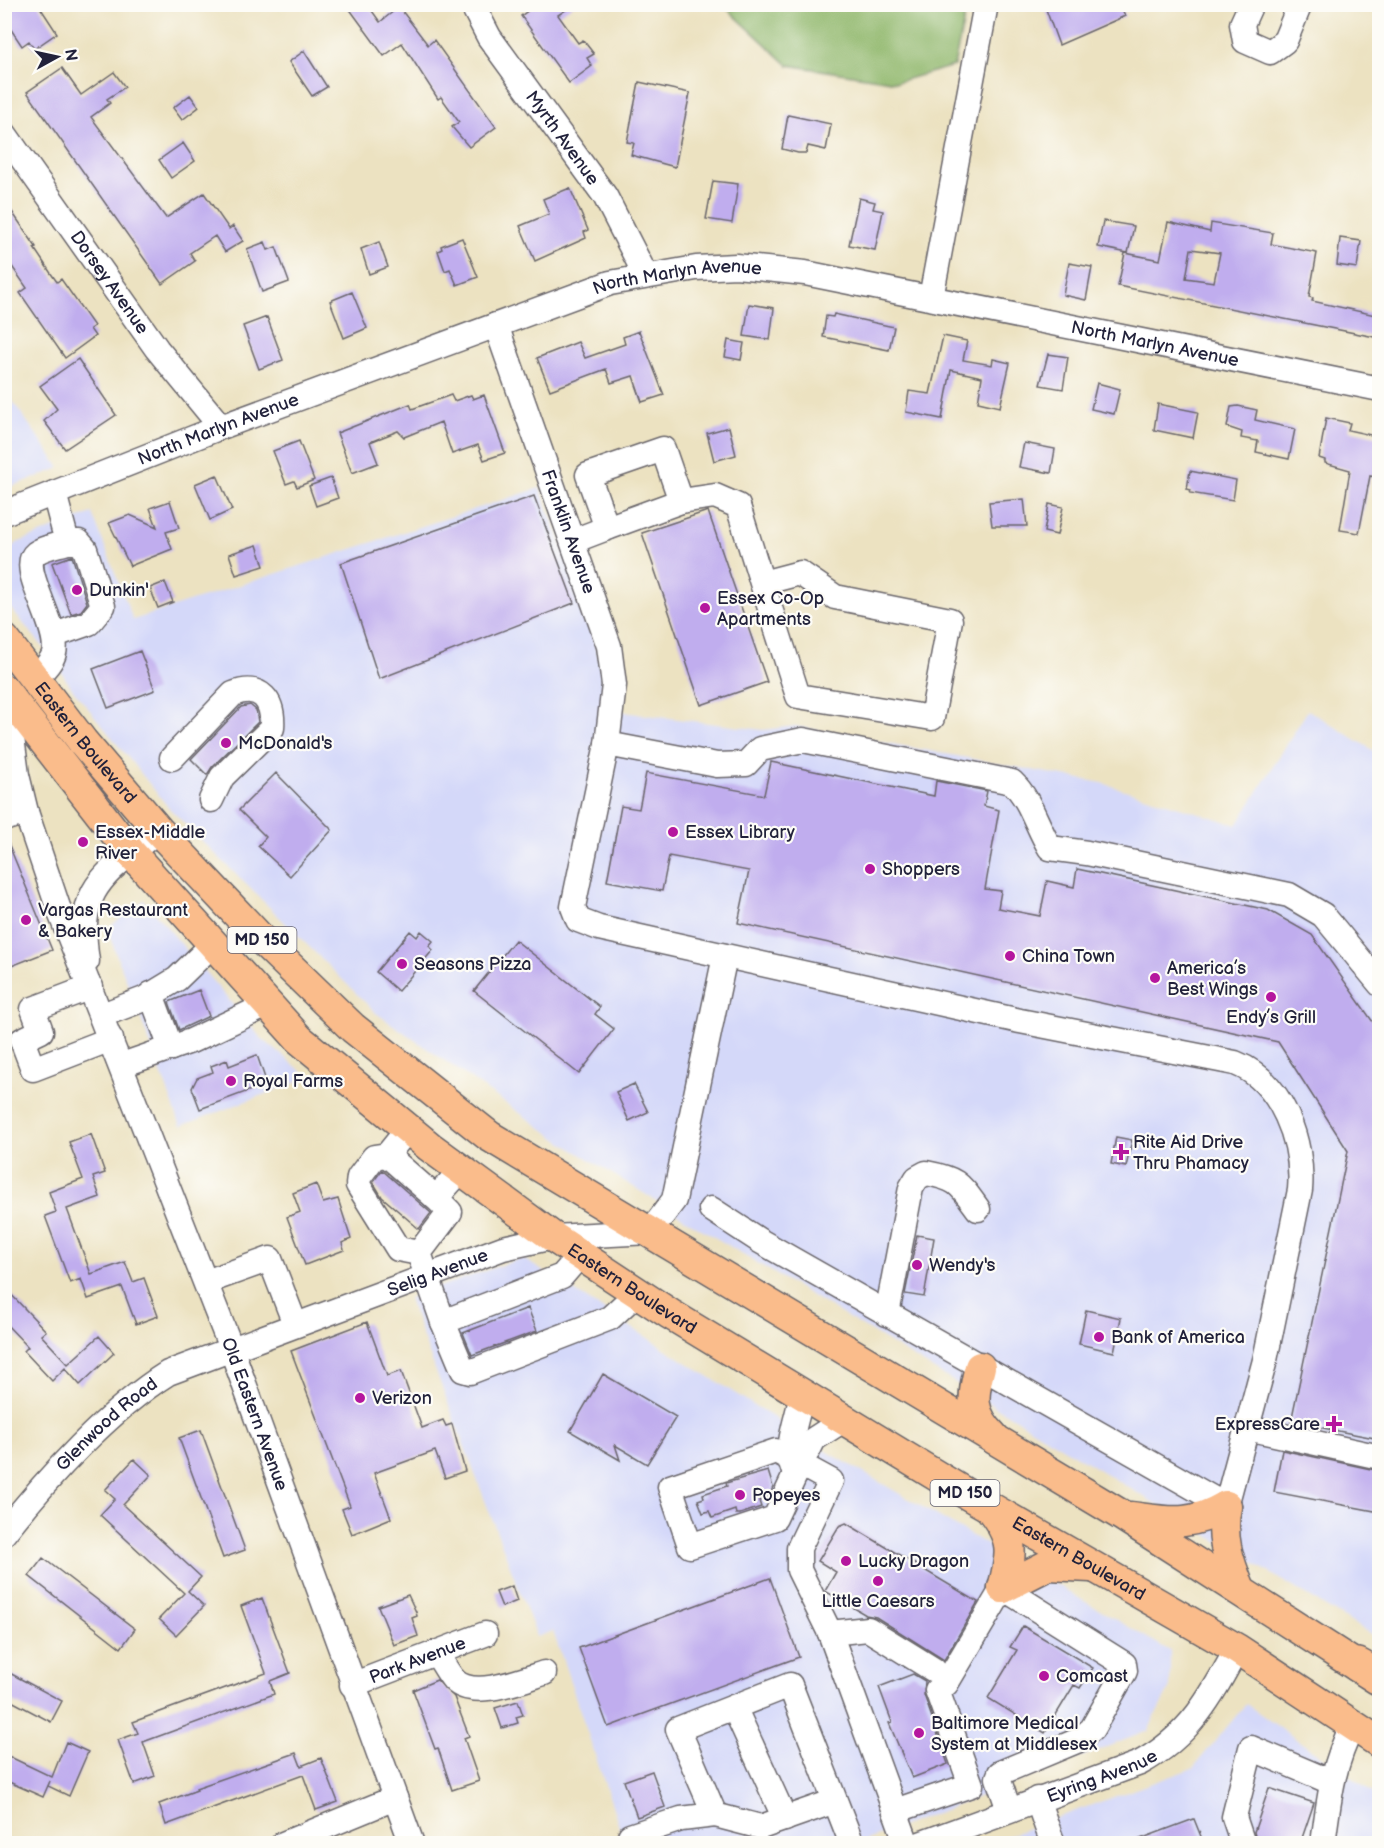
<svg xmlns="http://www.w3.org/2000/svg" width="1384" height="1848" font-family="'Balsamiq Sans',sans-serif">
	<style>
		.built { fill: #d4d8f9 }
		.forest { fill: #91b86d; stroke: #5a6d54; stroke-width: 1.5 }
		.building { fill: #c0adee; fill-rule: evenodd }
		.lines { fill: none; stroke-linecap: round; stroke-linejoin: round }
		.minor-casing { stroke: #69656a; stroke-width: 27 }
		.major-casing { stroke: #69656a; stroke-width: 33 }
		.highway-casing { stroke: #69656a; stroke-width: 36 }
		.minor { stroke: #fff; stroke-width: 24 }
		.major { stroke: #fabc8b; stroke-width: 30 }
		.highway { stroke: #fabc8b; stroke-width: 33 }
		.poi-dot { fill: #b5179e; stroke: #fdfcf7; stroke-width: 2 }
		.labels { text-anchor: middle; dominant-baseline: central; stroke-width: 4.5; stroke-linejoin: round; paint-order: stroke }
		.shield { fill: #fdfcf7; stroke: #646373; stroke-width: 1.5 }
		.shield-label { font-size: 16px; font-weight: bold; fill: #22223b }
		.street-label { font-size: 18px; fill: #22223b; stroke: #fdfcf7 }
		.poi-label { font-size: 18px; fill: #22223b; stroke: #fdfcf7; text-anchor: start }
	</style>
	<rect width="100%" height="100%" fill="#fdfcf7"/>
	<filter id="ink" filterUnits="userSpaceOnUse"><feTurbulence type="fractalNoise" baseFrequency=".0167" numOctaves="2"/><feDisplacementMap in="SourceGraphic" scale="12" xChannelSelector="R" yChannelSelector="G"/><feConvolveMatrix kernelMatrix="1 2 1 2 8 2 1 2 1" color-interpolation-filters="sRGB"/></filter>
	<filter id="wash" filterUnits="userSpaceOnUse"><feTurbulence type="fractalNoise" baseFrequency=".008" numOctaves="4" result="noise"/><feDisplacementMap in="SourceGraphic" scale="24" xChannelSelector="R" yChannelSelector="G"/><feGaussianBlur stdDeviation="1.35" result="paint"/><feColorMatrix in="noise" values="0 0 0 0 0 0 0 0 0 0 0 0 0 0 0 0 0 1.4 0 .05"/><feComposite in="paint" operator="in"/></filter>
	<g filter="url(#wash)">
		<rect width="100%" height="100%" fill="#ece2c1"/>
		<path class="built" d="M4,389L60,468L5,489H4Z
			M540,488L588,614L602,674L604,707L630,713L763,730L795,726L1102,783L1237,825L1308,710L1379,754V1639L703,1230L566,1145L376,1013L169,808L71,687L51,656L5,602V554L17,543L92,513L133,620Z
			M144,900L261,1038L304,1073L299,1081L181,1126L107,929Z
			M522,1258L826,1451L1170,1651V1687L1148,1731L859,1843H625L553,1631L537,1637L408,1298Z
			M1246,1704L1379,1797V1843L985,1844L1193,1768Z"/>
		<path class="forest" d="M723,5H967L954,66L897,82L788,65Z"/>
		<g id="blocks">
			<path class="building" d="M13,4H38L57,33L34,49L29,41L22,46L4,19V10Z
				M346,4H367L380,22L399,7L428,45L434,40L496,127L469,147L452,127L459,122L441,97L438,99L402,43L384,56Z
				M537,4H575L558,15L578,43L583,40L594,54L587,58L592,66L569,83L521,16Z
				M1044,4H1120L1125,16L1059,45Z
				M304,51L327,87L312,96L289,62Z
				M62,68L81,95L114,72L125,87L107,99L110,103L91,117L166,218L204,193L229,229L233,226L243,241L225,252L215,236L190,253L195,261L162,284L27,92Z
				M639,82L690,93L675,167L631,155L634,143L627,142Z
				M190,95L199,107L182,120L173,108Z
				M788,115L831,124L826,150L808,146L806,153H798L782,149Z
				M183,143L195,161L171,178L159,160Z
				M713,181L738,184L732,223L706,219Z
				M570,188L588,230L584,232L586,238L535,261L520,226L549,214L543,199Z
				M859,198L875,202L873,209L883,211L875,250L849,245Z
				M4,200L36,247L34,248L50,272L57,282L61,279L94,326L90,329L95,336L65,358L20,293L27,288L4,255Z
				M1103,221L1134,226L1128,253L1098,247Z
				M1168,222L1210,232L1211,223L1273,233L1271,244L1317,253L1309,297L1313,298L1312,301L1380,316V338L1118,286L1125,253L1160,260ZM1191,249L1220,253L1214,282L1186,278Z
				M462,238L478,277L457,285L450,269L445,271L438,251L442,249L441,246Z
				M1340,238L1361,241L1357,268L1337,265Z
				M265,242L268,250L276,247L289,282L262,292L247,249Z
				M379,242L388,267L369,274L361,249Z
				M1069,263L1092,267L1086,300L1063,295Z
				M352,292L367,328L344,338L330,301Z
				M749,304L774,308L770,340L744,336Z
				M834,314L894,327L889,350L823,337L826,316L833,317Z
				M267,317L283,360L259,369L243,326Z
				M639,331L664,395L642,402L633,376L611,383L606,369L550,390L537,358L578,342L585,358L625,344L623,337Z
				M943,336L967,341L963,360L992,365L993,359L1010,363L1000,407L978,402L982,377L951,370L942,419L906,412L909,391L930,394Z
				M728,340L744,343L741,360L725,357Z
				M1048,354L1068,357L1063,389L1040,385Z
				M78,359L116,415L65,449L44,421L57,409L40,386Z
				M1097,383L1120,389L1114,414L1091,409Z
				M451,395L454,401L471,395L473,399L484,395L505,453L484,460L478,445L452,454L441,422L404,437L398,431L370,442L378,463L352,473L337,433L410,404L412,409Z
				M1158,404L1198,412L1193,438L1154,430Z
				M1238,406L1257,410L1255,420L1295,429L1289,459L1256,452L1258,441L1241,438L1242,432L1227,427L1231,407Z
				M1326,418L1350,423L1348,430L1380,437V478L1370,476L1359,533L1340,530L1350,470L1325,463V460L1319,458Z
				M729,427L736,455L714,461L707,433Z
				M299,441L314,480L297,487L294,481L286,484L273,451Z
				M1024,443L1055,449L1051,473L1019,467Z
				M1190,471L1236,480L1233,500L1190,493L1191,490L1187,489Z
				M217,475L232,510L210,520L195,484Z
				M331,478L338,498L316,506L309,486Z
				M534,496L574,603L379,679L341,563Z
				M1024,499L1027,526H992L989,502Z
				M170,501L179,528L166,532L172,549L130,566L109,523L130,515L157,527L150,508Z
				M1049,504L1063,507L1057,535L1044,532Z
				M708,511L767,682L701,705L642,533Z
				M257,545L264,566L236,575L229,554Z
				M72,556L87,603L81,611L71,614L52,563Z
				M165,582L173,602L158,608L150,588Z
				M140,651L155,690L108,708L93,669Z
				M250,705L256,710L258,722L212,767L207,775L191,759L241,707Z
				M771,762L934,796L936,781L987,791L984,806L999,810L985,889L1001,891L998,908L1040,916L1047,881L1074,887L1077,869L1268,910L1312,935L1380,1032V1439L1291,1422L1348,1151L1278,1042L738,923L749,871L669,856L662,891L607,881L621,806L639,809L646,773L764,795Z
				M276,773L332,830L290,876L258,846L266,837L239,810Z
				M4,833L52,950L4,969Z
				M410,931L417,937L421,931L433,941L429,946L433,950L398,991L376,972Z
				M515,940L600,1007L595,1014L614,1029L579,1074L474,991Z
				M199,990L209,1016L179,1030L169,1002Z
				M257,1055L267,1084L200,1109L192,1088L197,1078L213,1072L211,1066L227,1060L229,1066Z
				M634,1084L648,1112L629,1121L616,1092Z
				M91,1134L105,1173L93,1177L100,1197L67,1209L91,1274L125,1262L133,1282L144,1278L158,1316L136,1324L122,1287L88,1299L81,1279L70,1283L45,1216L56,1212L49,1192L83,1179L69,1142Z
				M1116,1137L1132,1140L1126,1167L1111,1164Z
				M382,1170L431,1213L419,1229L382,1197L373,1182Z
				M316,1184L323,1203L338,1199L351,1239L342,1243L344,1250L305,1265L287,1217L300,1212L293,1193Z
				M917,1235L934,1238L924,1297L905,1294Z
				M4,1287L46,1331L41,1335L68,1364L99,1336L114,1353L80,1385L65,1368L52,1381L24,1351L28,1347L4,1322Z
				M528,1308L537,1331L472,1355L463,1333Z
				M1086,1310L1121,1318L1114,1352L1079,1344Z
				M367,1322L387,1376L401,1371L422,1428L443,1420L446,1426L452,1424L465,1471L445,1478L435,1451L374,1473L391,1518L352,1534L342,1509L350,1506L291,1351Z
				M603,1374L676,1417L647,1464L615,1445L620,1460L570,1431Z
				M201,1430L245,1550L223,1558L179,1438Z
				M1282,1450L1380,1471V1512L1274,1492Z
				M134,1459L151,1475L123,1505L201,1577L188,1591L204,1606L176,1635L159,1619L184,1593L100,1515L115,1499L105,1490Z
				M768,1471L773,1487L769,1497L759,1501L761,1507L740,1514H736L735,1510L712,1518L709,1511L703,1513L698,1500L704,1498L703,1494L727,1486L726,1483Z
				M846,1523L978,1602L944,1660L876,1617L866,1615L825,1591L836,1572L818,1561L839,1526Z
				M43,1558L135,1629L121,1648L29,1576Z
				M770,1578L799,1657L608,1727L579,1648Z
				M512,1586L517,1601L502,1607L496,1592Z
				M408,1595L416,1612L417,1616L412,1618L418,1636L394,1645L378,1606Z
				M262,1598L290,1673L270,1681L274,1694L143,1742L155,1776L134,1784L118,1740L138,1733L133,1722L266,1673L241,1606Z
				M1023,1626L1093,1668L1080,1688L1074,1685L1045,1733L988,1698L1017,1650L1010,1647Z
				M4,1670L62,1701L51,1722L4,1697Z
				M913,1674L925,1681L924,1695L948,1764L912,1778L889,1723L892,1722L879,1687Z
				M437,1680L454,1697L469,1736L464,1738L479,1781L452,1790L438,1748L435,1749L413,1690Z
				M518,1701L523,1715L516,1717L518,1723L502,1728L495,1708Z
				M66,1742L88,1752L69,1796L48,1786L50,1781L43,1797L9,1782L4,1790V1754L52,1777Z
				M296,1753L301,1766L321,1758L338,1802L316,1810L303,1775L166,1825L159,1804L197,1790L196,1788Z
				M652,1771L665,1807L637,1817L624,1781Z
				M1269,1788L1314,1803L1300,1844H1257L1254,1832Z
				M1194,1819L1204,1844H1132V1842Z"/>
		</g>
	</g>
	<g filter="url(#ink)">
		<use href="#blocks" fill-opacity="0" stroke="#69656a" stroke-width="1.5"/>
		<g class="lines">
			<defs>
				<g id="minor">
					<path id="s1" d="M472,4L489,37L605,196L646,276"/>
					<path d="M1251,4L1242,24L1245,41L1270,52L1285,41L1300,4"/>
					<path id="s2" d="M4,133L157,349L221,427"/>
					<path d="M931,298L986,4"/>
					<path id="s3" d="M496,325L609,646L614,685L607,744"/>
					<path id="s4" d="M4,513L221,427L610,283L696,268L736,266L805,273L1380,389"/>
					<path d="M607,528L681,501"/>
					<path d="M573,541L607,528L588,475L663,449L681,501L715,496L738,506L762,583L800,573L835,597L950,620L932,718L798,696L762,583"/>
					<path d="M55,635L89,623L103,606L85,549L79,542H67"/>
					<path d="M35,679C41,672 52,662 54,653C61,627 17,568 36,553C44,547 58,545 67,542L54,493"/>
					<path id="s5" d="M6,693L17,775L26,812L59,910L231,1348L412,1844"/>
					<path d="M172,758L233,694C261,683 274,701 272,728L222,777L211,800"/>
					<path d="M4,819L26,812"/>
					<path d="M87,961C75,886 107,874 158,830"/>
					<path d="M91,987L33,1009L41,1031L22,1040L33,1069L111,1039"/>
					<path d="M151,994L171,1048"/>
					<path d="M102,1015L144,999L177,979L212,945"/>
					<path d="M122,1065L191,1041L267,1005"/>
					<path d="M408,1129L387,1155L436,1198L461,1170"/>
					<path d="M387,1155L374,1157L359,1177L358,1185L398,1249L419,1253"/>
					<path d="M436,1198L450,1212L419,1253L443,1322"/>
					<path d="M711,1209L760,1241L1226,1506L1265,1360L1300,1190C1304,1143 1282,1081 1235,1063L1020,1021L599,928L578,920L573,907L607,744L717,765L746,764L760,749L803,740L1012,782C1031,800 1036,825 1050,848L1087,853L1289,895L1323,915L1380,984"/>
					<path d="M580,1255L562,1276L443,1322L463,1370L470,1372L610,1318L637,1293"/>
					<path d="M206,1282L270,1259L295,1324"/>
					<path d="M887,1314L911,1188L917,1178L926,1173C958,1179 959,1183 978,1209"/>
					<path d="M802,1394C798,1416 789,1437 790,1459L808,1451L814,1439L845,1419"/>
					<path d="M1247,1428L1380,1457"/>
					<path d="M790,1459L795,1475L775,1518L690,1546L670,1487L776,1451L831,1481L799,1548V1570L830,1633"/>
					<path id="s6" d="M4,1533C47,1478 109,1410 168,1373L503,1248L553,1237L650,1232L674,1200L725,956"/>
					<path d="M436,1653C442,1661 447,1672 454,1680C473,1700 522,1680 544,1673"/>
					<path id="s7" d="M352,1685L485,1634"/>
					<path d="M734,1707L785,1819"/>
					<path d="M1037,1799L1053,1844"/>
					<path d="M835,1801L761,1827L715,1815L678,1729L790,1685L852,1844"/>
					<path d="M895,1811L971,1785L937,1690L946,1684L1003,1588L1124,1664L1125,1671L1092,1729L1079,1740L1000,1773L998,1778L1009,1810"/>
					<path d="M630,1836L681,1819L715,1815"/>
					<path d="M283,1844L395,1798"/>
					<path d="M907,1844L830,1633L868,1629L934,1670"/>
					<path id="s8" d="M920,1844L1140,1763C1190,1736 1211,1697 1237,1649"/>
					<path d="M1243,1844L1234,1817L1251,1748L1331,1782"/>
					<path d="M1323,1844C1329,1799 1332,1766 1353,1725"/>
				</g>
				<g id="major">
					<path id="s9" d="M4,639L83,742L158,830L261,939L353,1028L489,1136L1123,1516L1377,1679"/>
					<path id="s10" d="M4,690L131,853L299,1039L430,1147L553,1237L670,1314L965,1493L1237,1649L1380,1743"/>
					<path d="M980,1367C972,1397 970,1413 993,1436"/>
					<path d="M1226,1506C1220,1537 1228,1560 1240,1590"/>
					<path d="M990,1508C1014,1539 1013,1551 1003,1588"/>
					<path d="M1131,1517C1171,1522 1190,1527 1226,1506"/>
					<path d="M1003,1588L1048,1565L1091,1567"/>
				</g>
				<path id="highway" d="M1358,1665L1380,1677"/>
			</defs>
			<use href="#minor" class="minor-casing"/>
			<use href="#major" class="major-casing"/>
			<use href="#highway" class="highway-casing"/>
			<use href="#minor" class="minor"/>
			<use href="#major" class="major"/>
			<use href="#highway" class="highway"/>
		</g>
	</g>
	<g class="poi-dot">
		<circle cx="77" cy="590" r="6"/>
		<circle cx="705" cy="608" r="6"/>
		<circle cx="226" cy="743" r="6"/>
		<circle cx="673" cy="832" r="6"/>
		<circle cx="83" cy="842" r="6"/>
		<circle cx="870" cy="869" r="6"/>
		<circle cx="26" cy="920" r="6"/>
		<circle cx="1010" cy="956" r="6"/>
		<circle cx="402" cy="964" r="6"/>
		<circle cx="1155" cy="978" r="6"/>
		<circle cx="1271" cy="997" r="6"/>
		<circle cx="231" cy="1081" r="6"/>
		<path d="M1118 1143h6v6h6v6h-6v6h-6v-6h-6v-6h6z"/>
		<circle cx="917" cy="1265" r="6"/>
		<circle cx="1099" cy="1337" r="6"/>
		<circle cx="360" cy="1398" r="6"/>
		<path d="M1331 1415h6v6h6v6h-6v6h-6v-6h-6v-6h6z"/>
		<circle cx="740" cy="1495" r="6"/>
		<circle cx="846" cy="1561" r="6"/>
		<circle cx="878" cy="1581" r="6"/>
		<circle cx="1044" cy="1676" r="6"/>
		<circle cx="919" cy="1733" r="6"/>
	</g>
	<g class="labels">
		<g class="shield">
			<rect x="227.5" y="927" width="69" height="26" rx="4.5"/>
			<rect x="930.5" y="1480" width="69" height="26" rx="4.5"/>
		</g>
		<g class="shield-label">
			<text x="262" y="940">MD 150</text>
			<text x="965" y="1493">MD 150</text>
		</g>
		<g class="street-label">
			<text stroke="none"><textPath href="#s1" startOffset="162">Myrth Avenue</textPath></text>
			<text stroke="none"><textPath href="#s4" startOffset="716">North Marlyn Avenue</textPath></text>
			<text stroke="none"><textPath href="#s2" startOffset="183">Dorsey Avenue</textPath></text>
			<text stroke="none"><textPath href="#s4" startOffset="1202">North Marlyn Avenue</textPath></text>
			<text stroke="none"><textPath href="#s4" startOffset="230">North Marlyn Avenue</textPath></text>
			<text stroke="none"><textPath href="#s3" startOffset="219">Franklin Avenue</textPath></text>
			<text stroke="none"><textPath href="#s9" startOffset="132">Eastern Boulevard</textPath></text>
			<text stroke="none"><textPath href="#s6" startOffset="518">Selig Avenue</textPath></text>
			<text stroke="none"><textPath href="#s10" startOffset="874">Eastern Boulevard</textPath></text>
			<text stroke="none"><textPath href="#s5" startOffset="765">Old Eastern Avenue</textPath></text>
			<text stroke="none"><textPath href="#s6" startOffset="150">Glenwood Road</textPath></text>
			<text stroke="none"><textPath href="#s10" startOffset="1396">Eastern Boulevard</textPath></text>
			<text stroke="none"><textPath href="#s7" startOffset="70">Park Avenue</textPath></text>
			<text stroke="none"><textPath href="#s8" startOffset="194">Eyring Avenue</textPath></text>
		</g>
		<g class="poi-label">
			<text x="89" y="590">Dunkin'</text>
			<text x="717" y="598">Essex Co-Op<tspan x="717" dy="21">Apartments</tspan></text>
			<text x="238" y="743">McDonald's</text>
			<text x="95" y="832">Essex-Middle<tspan x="95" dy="21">River</tspan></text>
			<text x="685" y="832">Essex Library</text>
			<text x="882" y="869">Shoppers</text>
			<text x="38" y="910">Vargas Restaurant<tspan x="38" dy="21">&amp; Bakery</tspan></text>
			<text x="1022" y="956">China Town</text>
			<text x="414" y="964">Seasons Pizza</text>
			<text x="1167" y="968">America’s<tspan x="1167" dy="21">Best Wings</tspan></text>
			<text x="1271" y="1017" text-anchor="middle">Endy’s Grill</text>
			<text x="243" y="1081">Royal Farms</text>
			<text x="1133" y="1142">Rite Aid Drive<tspan x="1133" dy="21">Thru Phamacy</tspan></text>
			<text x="929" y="1265">Wendy's</text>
			<text x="1111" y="1337">Bank of America</text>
			<text x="372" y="1398">Verizon</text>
			<text x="1320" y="1424" text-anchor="end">ExpressCare</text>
			<text x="752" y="1495">Popeyes</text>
			<text x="858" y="1561">Lucky Dragon</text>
			<text x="878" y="1601" text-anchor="middle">Little Caesars</text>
			<text x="1056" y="1676">Comcast</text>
			<text x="931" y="1723">Baltimore Medical<tspan x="931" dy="21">System at Middlesex</tspan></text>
		</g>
	</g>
	<rect width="1384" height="1848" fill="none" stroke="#fdfcf7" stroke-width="24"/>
	<g transform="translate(57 57) rotate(82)" stroke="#fdfcf7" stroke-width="4.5" paint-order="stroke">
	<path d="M0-4.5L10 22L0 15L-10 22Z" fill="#22223b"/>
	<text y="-9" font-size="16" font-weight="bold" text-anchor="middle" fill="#22223b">N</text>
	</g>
</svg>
